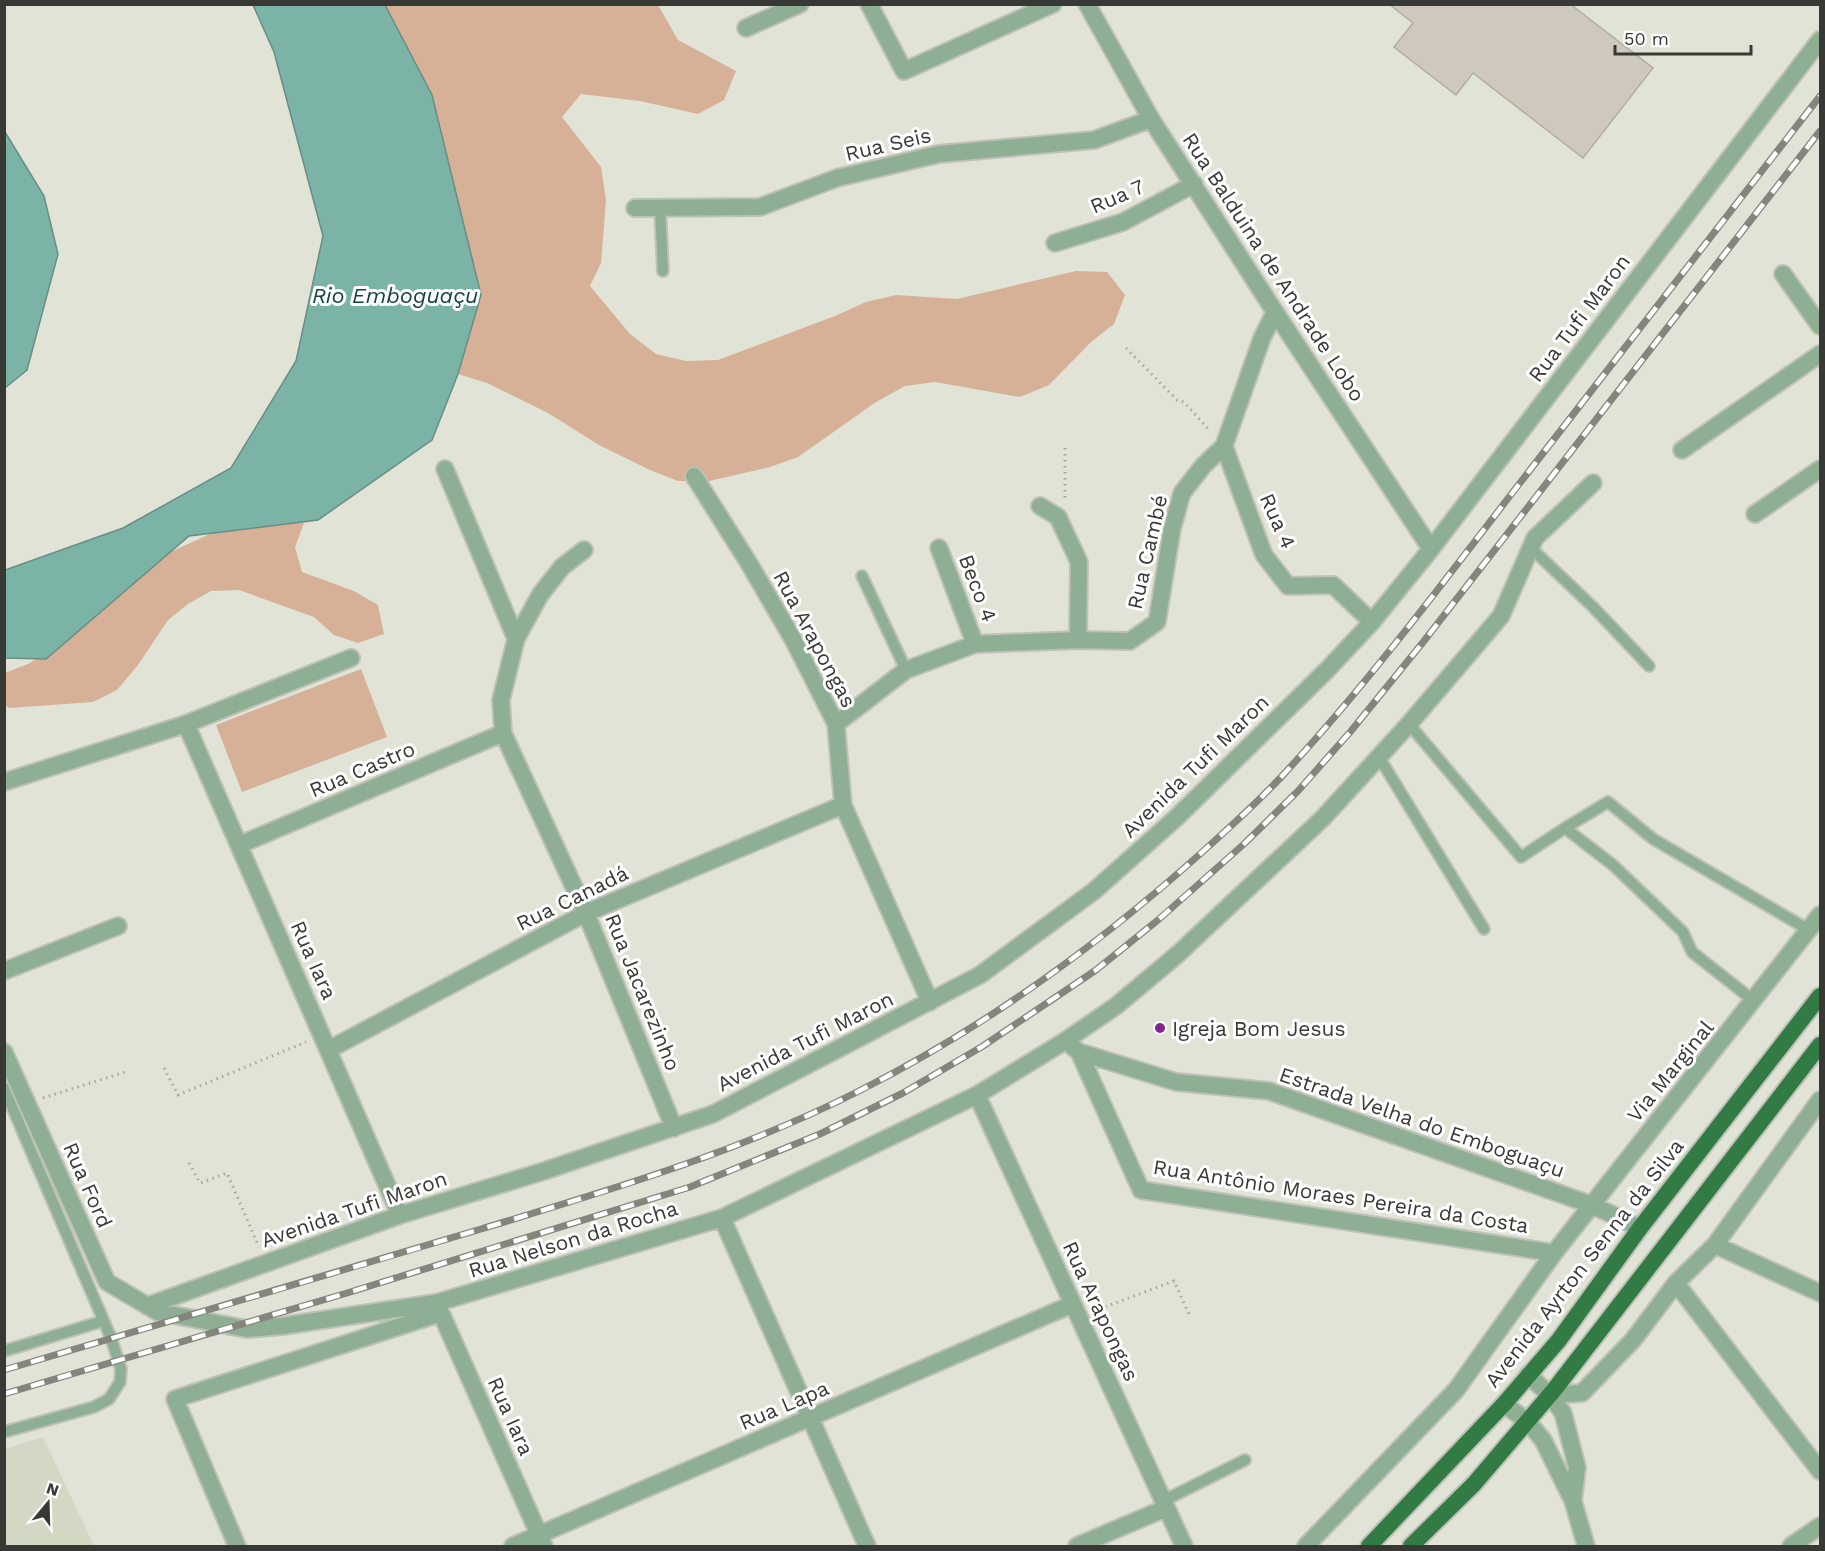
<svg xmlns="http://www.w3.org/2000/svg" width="1825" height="1551" font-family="'Work Sans',sans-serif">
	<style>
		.built { fill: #d3d8c4 }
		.green { fill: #d6b198 }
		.water { fill: #7cb3a7; stroke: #688e84; stroke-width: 1.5 }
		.building { fill: #cec9bc; stroke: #b3ada1; stroke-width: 1.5 }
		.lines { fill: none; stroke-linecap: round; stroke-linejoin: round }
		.service-casing { stroke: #bec1b6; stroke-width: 14 }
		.minor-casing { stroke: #bec1b6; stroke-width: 20 }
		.tertiary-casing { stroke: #bec1b6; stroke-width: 20 }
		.trunk-casing { stroke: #bec1b6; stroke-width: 20 }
		.path { stroke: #a5a79d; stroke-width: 3; stroke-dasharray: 1.5 4.5; stroke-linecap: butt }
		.service { stroke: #8eaf93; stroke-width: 10 }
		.minor { stroke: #8eaf93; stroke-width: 16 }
		.tertiary { stroke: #8eaf93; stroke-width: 16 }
		.trunk { stroke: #337b44; stroke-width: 16 }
		.rail-casing { stroke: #84867d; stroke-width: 7 }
		.rail { stroke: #fff; stroke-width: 4.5; stroke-dasharray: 14; stroke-linecap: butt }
		.poi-dot { fill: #83248e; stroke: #fff; stroke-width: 2 }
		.labels { text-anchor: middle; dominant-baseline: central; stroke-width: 6; stroke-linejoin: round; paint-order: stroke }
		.street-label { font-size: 21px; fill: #383934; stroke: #fff }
		.poi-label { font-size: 21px; fill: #383934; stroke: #fff; text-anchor: start }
		.water-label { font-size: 22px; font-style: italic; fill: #13443c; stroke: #fff }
	</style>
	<rect width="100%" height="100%" fill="#e0e3d6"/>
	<path class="built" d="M43,1437L94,1546H5V1449Z"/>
	<path class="green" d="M385,5H658L678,40L736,71L724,100L698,114L640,101L581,94L562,117L601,167L606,200L601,263L590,286L630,334L656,354L686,361L718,360L835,316L866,302L896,295L957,299L1076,271L1107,272L1125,295L1114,324L1091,342L1049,385L1020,397L935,382L905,386L876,402L798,457L770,467L709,481H678L650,470L599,445L548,413L487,383L458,374L481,295L432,95Z
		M281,505L304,523L295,547L302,572L354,591L378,605L384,634L358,643L334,635L314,617L239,590L211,591L188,604L168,620L138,665L117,690L93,702L9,708L5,705V673L28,664L50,651L155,559L232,524Z
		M361,669L387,737L242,792L216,725Z"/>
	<path class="water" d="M253,5H385L432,95L481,295L458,374L432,440L318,520L189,536L46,659L5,658V570L123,528L231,468L296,361L323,236L274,52Z
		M5,132L44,196L58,254L27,370L5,388Z"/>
	<path class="building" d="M1389,4H1570L1653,68L1583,158L1473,73L1456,95L1394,47L1413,23Z"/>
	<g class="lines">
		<defs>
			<path id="service" d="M660,208L663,271
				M1531,548L1593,607L1649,666
				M862,576L906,670
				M1409,724L1521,857L1565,828L1613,865L1683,932L1692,952L1754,1001
				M1379,757L1484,929
				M1565,828L1608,802L1653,839L1809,930
				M4,1088L111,1338L121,1369L120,1382L109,1399L94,1407L4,1432
				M4,1351L103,1321
				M1163,1501L1245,1460"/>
			<path id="minor" d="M869,4L904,71L1053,4
				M1087,4L1151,119L1275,312L1431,549
				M746,28L800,4
				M635,208L760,207L837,178L939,154L1094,140L1151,119
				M1055,243L1123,222L1194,184
				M1783,274L1820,326
				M1224,446L1264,555L1288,586L1333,585L1372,622
				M1682,450L1820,354
				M445,469L516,639
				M694,476L750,565L794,641L836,724L843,805L930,1002
				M1040,506L1058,517L1079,562L1078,640
				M1755,514L1820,469
				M939,548L975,644
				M584,550L562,567L540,595L516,639L501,700L503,733L586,913L674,1128
				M186,724L400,1215
				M836,724L906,670L975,644L1078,640L1130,641L1157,622L1172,529L1182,493L1203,466L1224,446L1262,338L1275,312
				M239,845L503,733
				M4,971L118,926
				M1073,1047L1079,1052L1141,1190L1554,1253
				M328,1050L586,913L843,805
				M4,1052L107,1282L158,1312L247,1329L282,1326L436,1303L722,1218L977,1095L1065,1041L1116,1006L1178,954L1323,818L1409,724L1501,616L1535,538L1593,483
				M1079,1052L1176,1082L1269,1091L1592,1205L1640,1228
				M977,1095L1184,1546
				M722,1218L867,1546
				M1715,1245L1820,1293
				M1676,1283L1820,1471
				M437,1304L544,1546
				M147,1306L400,1215L541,1172L713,1114L980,975L1094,891L1176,818L1327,670L1372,622L1431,549L1820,40
				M1528,1375L1550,1395L1563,1413L1577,1467L1573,1501
				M1550,1395L1582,1393L1633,1340L1676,1283L1715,1245L1820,1100
				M1504,1404L1528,1422L1543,1440L1573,1501L1586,1546
				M237,1546L175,1399L441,1313
				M513,1546L1073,1304
				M1077,1546L1166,1508
				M1306,1546L1456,1390L1554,1253L1820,915
				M1791,1546L1820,1526"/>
			<path id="tertiary" d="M4,782L186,724L351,658"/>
			<path id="trunk" d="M1369,1546L1504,1404L1559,1340L1640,1228L1820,996
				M1411,1546L1474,1484L1554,1390L1820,1045"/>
		</defs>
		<use href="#service" class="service-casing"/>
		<use href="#minor" class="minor-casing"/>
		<use href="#tertiary" class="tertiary-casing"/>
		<use href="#trunk" class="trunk-casing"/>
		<path class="path" d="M1126,348L1177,400L1184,402L1210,431
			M1065,448V501
			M164,1068L178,1095L306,1042
			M43,1098L128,1071
			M189,1163L200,1183L227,1173L259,1247
			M1094,1311L1174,1281L1189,1314"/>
		<use href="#service" class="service"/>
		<use href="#minor" class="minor"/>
		<use href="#tertiary" class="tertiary"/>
		<use href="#trunk" class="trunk"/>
		<defs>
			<path id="rail" d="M4,1370C163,1323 322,1277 481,1229C610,1190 739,1152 859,1091C984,1028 1096,947 1200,854C1228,829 1257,803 1283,775C1372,679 1450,573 1530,470C1627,345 1724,220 1820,96
				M4,1394L347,1293L690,1187L820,1134L903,1093L983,1046L1059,995L1096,970L1158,920L1244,844L1298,791L1351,731L1424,641L1820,131"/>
		</defs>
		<use href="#rail" class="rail-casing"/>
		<use href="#rail" class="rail"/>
	</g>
	<circle class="poi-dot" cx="1160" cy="1028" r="6"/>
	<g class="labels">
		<g class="street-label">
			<text transform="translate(888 144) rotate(-13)">Rua Seis</text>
			<text transform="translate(1117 196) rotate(-23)">Rua 7</text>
			<text transform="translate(1274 267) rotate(57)">Rua Balduina de Andrade Lobo</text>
			<text transform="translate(1579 318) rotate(-53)">Rua Tufi Maron</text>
			<text transform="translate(1278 521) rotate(66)">Rua 4</text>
			<text transform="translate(1147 552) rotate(-77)">Rua Cambé</text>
			<text transform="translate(978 588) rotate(69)">Beco 4</text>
			<text transform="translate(815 639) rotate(62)">Rua Arapongas</text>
			<text transform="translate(1195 766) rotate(-44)">Avenida Tufi Maron</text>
			<text transform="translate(362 769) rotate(-23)">Rua Castro</text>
			<text transform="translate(572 898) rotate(-26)">Rua Canadá</text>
			<text transform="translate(314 960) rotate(66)">Rua Iara</text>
			<text transform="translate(643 992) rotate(68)">Rua Jacarezinho</text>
			<text transform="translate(805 1041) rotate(-27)">Avenida Tufi Maron</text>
			<text transform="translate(1670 1071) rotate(-51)">Via Marginal</text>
			<text transform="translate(1422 1122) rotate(19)">Estrada Velha do Emboguaçu</text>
			<text transform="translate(88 1185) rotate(66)">Rua Ford</text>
			<text transform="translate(1341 1196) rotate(9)">Rua Antônio Moraes Pereira da Costa</text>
			<text transform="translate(354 1209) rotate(-19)">Avenida Tufi Maron</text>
			<text transform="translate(573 1239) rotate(-17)">Rua Nelson da Rocha</text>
			<text transform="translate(1584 1263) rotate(-52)">Avenida Ayrton Senna da Silva</text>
			<text transform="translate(1101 1311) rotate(65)">Rua Arapongas</text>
			<text transform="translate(784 1405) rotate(-23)">Rua Lapa</text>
			<text transform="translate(511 1416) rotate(66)">Rua Iara</text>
		</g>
		<g class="poi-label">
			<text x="1172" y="1028">Igreja Bom Jesus</text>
		</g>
		<g class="water-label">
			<text x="395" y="295">Rio Emboguaçu</text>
		</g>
	</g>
	<rect width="1825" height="1551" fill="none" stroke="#383934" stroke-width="12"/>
	<g transform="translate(48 1503) rotate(19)" stroke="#ffffff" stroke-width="4.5" paint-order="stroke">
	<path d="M0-4.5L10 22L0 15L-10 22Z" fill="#383934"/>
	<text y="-9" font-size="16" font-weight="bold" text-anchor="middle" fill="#383934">N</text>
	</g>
	<path d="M1615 45v9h136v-9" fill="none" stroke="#383934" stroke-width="3"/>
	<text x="1624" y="45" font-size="18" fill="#383934" stroke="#ffffff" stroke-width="4.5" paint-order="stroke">50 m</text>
</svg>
